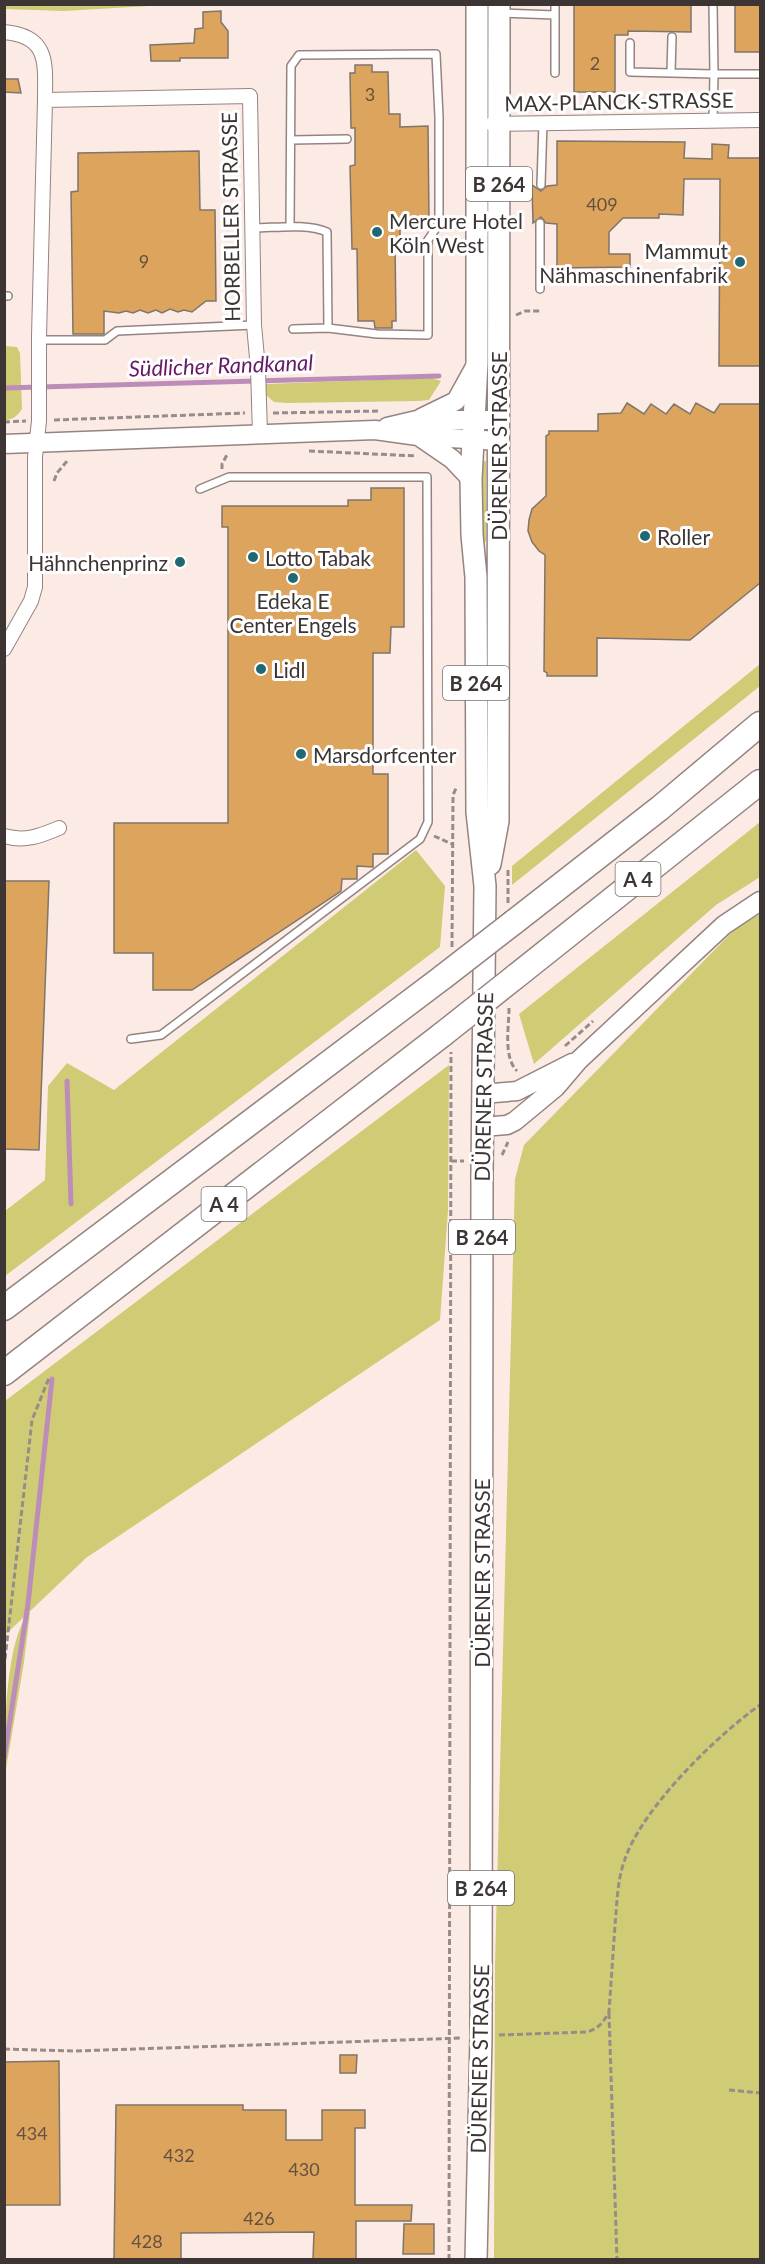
<svg xmlns="http://www.w3.org/2000/svg" width="765" height="2264" font-family="Lato,sans-serif">
	<style>
		.green { fill: #d0cb75 }
		.lines { fill: none; stroke-linecap: round; stroke-linejoin: round }
		.stream { stroke: #bd8db9; stroke-width: 5 }
		.building { fill: #dda45d; stroke: #7f756a; stroke-width: 1.5 }
		.lane-casing { stroke: #948480; stroke-width: 10 }
		.street-casing { stroke: #948480; stroke-width: 16 }
		.secondary-casing { stroke: #948480; stroke-width: 21 }
		.primary-casing { stroke: #948480; stroke-width: 24 }
		.highway-casing { stroke: #948480; stroke-width: 27 }
		.path { stroke: #988c88; stroke-width: 3; stroke-dasharray: 6 3; stroke-linecap: butt }
		.lane { stroke: #fff; stroke-width: 7 }
		.street { stroke: #fff; stroke-width: 14 }
		.secondary { stroke: #fff; stroke-width: 18 }
		.primary { stroke: #fff; stroke-width: 21 }
		.highway { stroke: #fff; stroke-width: 24 }
		.highway-bridge-casing { stroke: #948480; stroke-width: 27; stroke-linecap: butt }
		.highway-bridge { stroke: #fff; stroke-width: 24 }
		.poi-dot { fill: #206974; stroke: #fff; stroke-width: 2 }
		.labels { text-anchor: middle; dominant-baseline: central; stroke-width: 6; stroke-linejoin: round; paint-order: stroke }
		.number-label { font-size: 18px; fill: #64513e }
		.shield { fill: #fff; stroke: #767270; stroke-width: 1.5 }
		.shield-label { font-size: 20px; font-weight: bold; fill: #3c3533 }
		.street-label { font-size: 21px; fill: #3c3533; stroke: #fff }
		.poi-label { font-size: 21px; fill: #3c3533; stroke: #fff; text-anchor: start }
		.water-label { font-size: 22px; font-style: italic; fill: #661a66; stroke: #fff }
	</style>
	<rect width="100%" height="100%" fill="#fcebe5"/>
	<path class="green" d="M5,4H149V6L64,11L5,9Z
		M5,346L17,347L20,353L22,409C17,416 13,420 5,420Z
		M431,378L441,381L429,400L419,401L287,403L274,402L266,395V384Z
		M480,461H486V541L484,543Z
		M760,664V686L512,885V866Z
		M760,822V877L716,905L534,1064L519,1014Z
		M416,850L445,886L440,947L5,1276V1211L45,1180L48,1086L67,1063L114,1090Z
		M760,914V2259H494L495,1965L515,1179L524,1145L734,930Z
		M449,1065L448,1211L440,1320L86,1558L5,1635V1401Z
		M30,1612L24,1662L5,1775C4,1738 5,1637 30,1612Z"/>
	<g class="lines">
		<path class="stream" d="M4,388L439,376
			M67,1081L71,1204
			M4,1758L28,1604L52,1379"/>
	</g>
	<path class="building" d="M574,4H691V32L628,31V35H615V92H574Z
		M735,4H760V52H735Z
		M221,11V22L228,31V58H180V61H151L150,45L194,43L195,29L203,28V12Z
		M355,65H372V72H388L389,114H400V127L428,126L429,220H400V238L395,243L396,321H392V328H375L374,321H358L357,249H352L350,166L355,165V128H351L350,73H355Z
		M4,79H18L21,93L4,92Z
		M557,141L685,142L684,158L712,159V144L729,145L728,158H760V366H719L720,179H684L683,215L659,214V218H623L609,232V254H630V267L557,268V224L546,223L541,217L533,223L532,185L541,191L547,186L557,185Z
		M199,151L200,210H215L216,301H206L192,312L184,310L178,312L170,309L162,313L156,310L148,313L140,310L133,313L126,311L119,313L104,311V334H73L71,192L78,191V153Z
		M627,403L644,414L651,404L666,414L674,404L690,414L696,403L714,413L720,404H760V583L690,640L597,638V676H547V673L544,671L545,555L539,551L532,542L528,531L529,520L532,509L546,496V436L549,434V431H598V414L621,413Z
		M371,488H404V627H391L390,653H373V774H388V854H373V867L357,866V879H342L341,891L192,990H153V953H114V823H228V527H222V506H348V500H371Z
		M4,881H49L39,1150L4,1149Z
		M340,2055H357L356,2073H340Z
		M59,2061L60,2205H4V2062Z
		M116,2105H243V2110H286V2140H322V2110H365V2128H355V2205H412L411,2221H356V2259H313L314,2232L181,2233V2259H114Z
		M404,2224H434V2254H403Z"/>
	<g class="lines">
		<defs>
			<path id="lane" d="M500,13L555,15
				M630,43V72L714,74L713,4
				M555,73V4
				M671,73L672,37
				M713,120L714,74H760
				M291,140L347,139
				M541,185L543,122
				M252,228C275,228 306,223 327,232L328,328L377,334L428,335V240L439,224V117L436,54L299,55L291,66L290,227
				M540,289V223
				M4,296H8
				M293,329L328,328
				M39,340H105L117,331L254,325
				M131,1039L161,1035L420,839L428,822L427,477H229L200,489"/>
			<path id="street" d="M4,32C50,36 45,64 45,100
				M492,124L760,120
				M4,649L31,601L35,587V457L39,421V337L45,100L250,96L254,325L258,369L260,434
				M4,836C25,842 40,836 59,828"/>
			<path id="secondary" d="M421,418L456,401L477,363
				M387,427L417,420H499
				M420,437L452,459L471,479
				M4,444L375,430L418,436L499,441
				M483,1094L517,1091L572,1063
				M482,1127L507,1125L515,1121L556,1087L579,1060L724,925L760,901"/>
			<path id="primary" d="M490,864L498,821L499,4
				M476,2260L481,2037L482,1173L485,886L477,812L476,577L472,535L471,479L477,363V4"/>
			<path id="highway" d="M514,922L660,808L760,724
				M515,977L760,782
				M4,1308L443,977
				M4,1373L443,1034"/>
		</defs>
		<use href="#lane" class="lane-casing"/>
		<use href="#street" class="street-casing"/>
		<use href="#secondary" class="secondary-casing"/>
		<use href="#primary" class="primary-casing"/>
		<use href="#highway" class="highway-casing"/>
		<path class="path" d="M516,315L525,311H542
			M273,413L380,411
			M54,420L245,413
			M4,422L26,421
			M309,451L417,456
			M222,469V464L228,453
			M54,481L57,473L68,460
			M434,836L452,844
			M508,903V870
			M452,947L453,795L457,786
			M509,1008C509,1027 503,1057 517,1071
			M565,1046L593,1021
			M502,1155L508,1142
			M451,1161H464
			M4,1668L32,1420L49,1378
			M609,2013L617,2260
			M499,2035L587,2032C599,2028 603,2023 609,2012C611,1983 613,1954 615,1925C617,1905 617,1882 624,1862C640,1810 716,1736 760,1705
			M4,2049L75,2051L462,2038
			M729,2090L760,2093
			M449,2260L451,1052"/>
		<use href="#lane" class="lane"/>
		<use href="#street" class="street"/>
		<use href="#secondary" class="secondary"/>
		<use href="#primary" class="primary"/>
		<use href="#highway" class="highway"/>
		<defs>
			<path id="highway-bridge" d="M443,977L514,922
				M443,1034L515,977"/>
		</defs>
		<use href="#highway-bridge" class="highway-bridge-casing"/>
		<use href="#highway-bridge" class="highway-bridge"/>
	</g>
	<g class="poi-dot">
		<circle cx="377" cy="232" r="6"/>
		<circle cx="740" cy="262" r="6"/>
		<circle cx="645" cy="536" r="6"/>
		<circle cx="253" cy="557" r="6"/>
		<circle cx="180" cy="562" r="6"/>
		<circle cx="293" cy="578" r="6"/>
		<circle cx="261" cy="669" r="6"/>
		<circle cx="301" cy="754" r="6"/>
	</g>
	<g class="labels">
		<g class="number-label">
			<text x="595" y="63">2</text>
			<text x="370" y="94">3</text>
			<text x="602" y="204">409</text>
			<text x="144" y="261">9</text>
			<text x="32" y="2133">434</text>
			<text x="179" y="2155">432</text>
			<text x="304" y="2169">430</text>
			<text x="259" y="2218">426</text>
			<text x="147" y="2241">428</text>
		</g>
		<g class="shield">
			<rect x="466" y="167" width="66" height="34" rx="4.5"/>
			<rect x="443" y="666" width="66" height="34" rx="4.5"/>
			<rect x="615.5" y="862" width="45" height="34" rx="4.5"/>
			<rect x="201.5" y="1187" width="45" height="34" rx="4.5"/>
			<rect x="449" y="1220" width="66" height="34" rx="4.5"/>
			<rect x="448" y="1871" width="66" height="34" rx="4.5"/>
		</g>
		<g class="shield-label">
			<text x="499" y="184">B 264</text>
			<text x="476" y="683">B 264</text>
			<text x="638" y="879">A 4</text>
			<text x="224" y="1204">A 4</text>
			<text x="482" y="1237">B 264</text>
			<text x="481" y="1888">B 264</text>
		</g>
		<g class="street-label">
			<text transform="translate(619 101) rotate(-1)">MAX-PLANCK-STRASSE</text>
			<text transform="translate(230 217) rotate(-91)">HORBELLER STRASSE</text>
			<text transform="translate(498 446) rotate(-90)">DÜRENER STRASSE</text>
			<text transform="translate(483 1087) rotate(-89)">DÜRENER STRASSE</text>
			<text transform="translate(481 1573) rotate(-90)">DÜRENER STRASSE</text>
			<text transform="translate(479 2059) rotate(-89)">DÜRENER STRASSE</text>
		</g>
		<g class="poi-label">
			<text x="389" y="220">Mercure Hotel<tspan x="389" dy="24">Köln West</tspan></text>
			<text x="728" y="250" text-anchor="end">Mammut<tspan x="728" dy="24">Nähmaschinenfabrik</tspan></text>
			<text x="657" y="536">Roller</text>
			<text x="265" y="557">Lotto Tabak</text>
			<text x="168" y="562" text-anchor="end">Hähnchenprinz</text>
			<text x="293" y="600" text-anchor="middle">Edeka E<tspan x="293" dy="24">Center Engels</tspan></text>
			<text x="273" y="669">Lidl</text>
			<text x="313" y="754">Marsdorfcenter</text>
		</g>
		<g class="water-label">
			<text transform="translate(221 365) rotate(-2)">Südlicher Randkanal</text>
		</g>
	</g>
	<rect width="765" height="2264" fill="none" stroke="#3c3533" stroke-width="12"/>
</svg>
